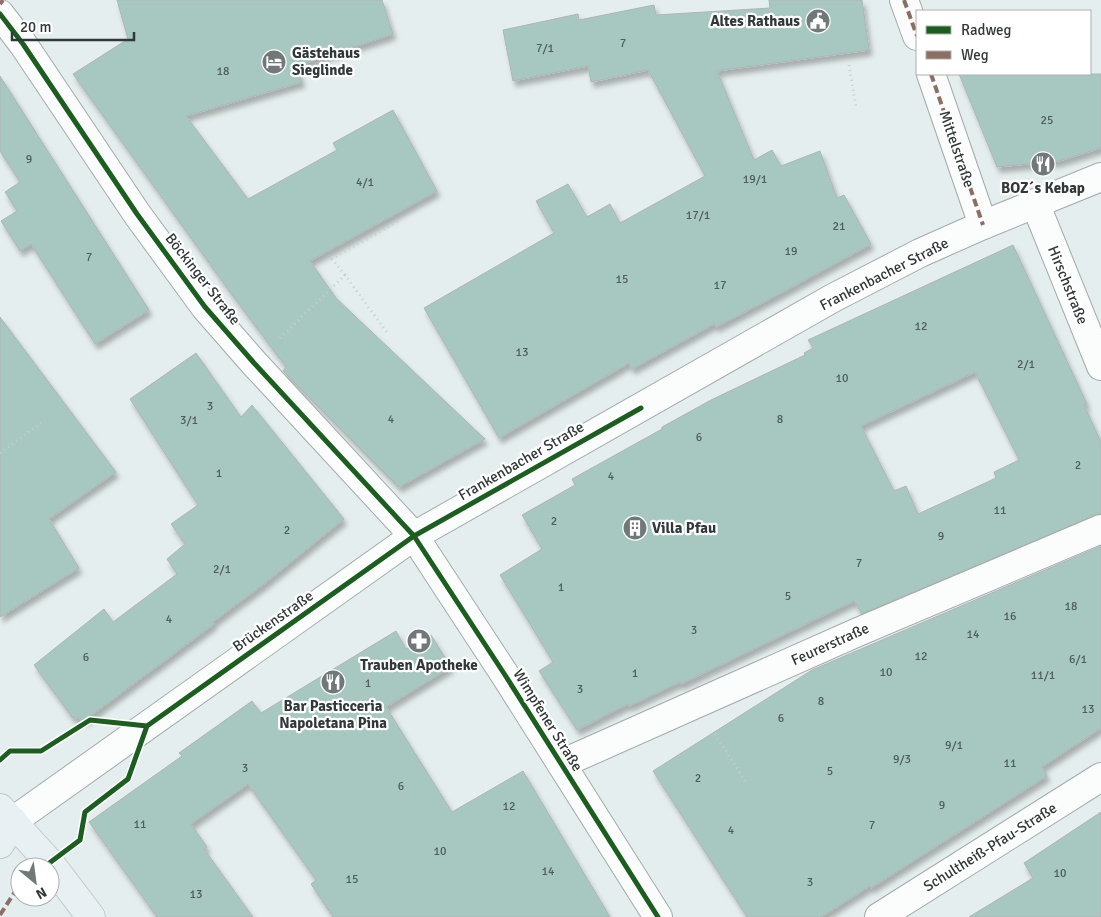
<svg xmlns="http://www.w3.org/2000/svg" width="1101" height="917" font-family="Signika,sans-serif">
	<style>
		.building { fill: #a7c8c1; stroke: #afb5b5; fill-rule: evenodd; filter: url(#shadow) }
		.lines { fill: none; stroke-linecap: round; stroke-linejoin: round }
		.street-casing { stroke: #a3aaaa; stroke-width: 30 }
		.secondary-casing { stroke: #a3aaaa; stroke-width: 30 }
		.primary-casing { stroke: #c4c9c9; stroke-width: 30 }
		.path { stroke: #cacccc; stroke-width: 3; stroke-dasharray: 1 4; stroke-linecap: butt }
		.street { stroke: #fbfcfc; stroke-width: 28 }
		.secondary { stroke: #fbfcfc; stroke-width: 28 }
		.primary { stroke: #e8f0f3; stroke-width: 28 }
		.quiet { stroke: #8d6e63; stroke-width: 4; stroke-dasharray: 8 4; stroke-linecap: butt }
		.cycleway-casing { stroke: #fff; stroke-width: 8 }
		.cycleway { stroke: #1b5e20; stroke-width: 5 }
		.labels { text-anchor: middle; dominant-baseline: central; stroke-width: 4.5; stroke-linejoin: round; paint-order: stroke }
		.number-label { font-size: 12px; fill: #4e5c5a }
		.poi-label { font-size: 15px; font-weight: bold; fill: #313838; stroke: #fff }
		.street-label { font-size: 15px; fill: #313838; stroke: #fff }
	</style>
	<defs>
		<filter id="shadow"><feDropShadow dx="3" dy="5.5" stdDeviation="2.5" flood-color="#0004"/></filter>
	</defs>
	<rect width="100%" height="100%" fill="#e5eeee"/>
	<path class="building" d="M117,0H382L393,34L297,66L302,82L186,116L248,199L337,150L333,143L393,110L437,191L310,261L336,298L485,439L399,487L283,371L286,367L227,288L73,74L128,39Z
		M769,0H862L869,50L717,71L754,160L772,150L781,166L820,151L837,198L844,195L871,244L783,292L716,327L714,324L632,369L629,363L499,438L424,308L554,233L536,201L568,184L587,217L610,204L620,223L705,176L648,70L591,82L588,66L513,81L503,30L578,14L579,20L654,5L656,15L770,8Z
		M959,74H1101V148L1059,161L997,167Z
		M0,76L149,310L95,344L31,244L20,251L1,221L17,211L5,192L20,182L0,151Z
		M1013,245L1087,404L1084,405L1101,442V514L1095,515L862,614L854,601L681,684L680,682L629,706L628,704L577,730L539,671L553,662L500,575L542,549L522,515L575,485L572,479L662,429V427L711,400L805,355L804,353L813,348L808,340ZM975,372L1019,460L994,472L996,478L918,514L906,486L894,491L861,426Z
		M0,317L116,472L49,519L79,568L0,617Z
		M196,353L241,417L252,405L344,519L264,584L213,622L214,624L85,720L72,717L34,665L104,609L113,622L177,574L167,559L185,544L171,524L198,505L130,399Z
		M1101,546V728L1042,767L1047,776L871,888L870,886L821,917H747L653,771L812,670Z
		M396,631L406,649L431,635L451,667L386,707L452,812L523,771L610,917H333L311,884L316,880L248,784L191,824L207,847L204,849L253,917H157L89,822L182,756L179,753L252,701L261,713Z
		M1101,812V917H969L1033,878L1024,863Z"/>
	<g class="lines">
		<defs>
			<path id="street" d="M904,0L917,36
				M0,14L23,44L137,214L205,307L254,363L414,536L505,675L658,917
				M931,74L983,225
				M1035,203L1101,366
				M561,764L858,632L1101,529
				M879,917L1101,777"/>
			<path id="secondary" d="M13,821L414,536L833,298L920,253L983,225L1101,177"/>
			<path id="primary" d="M0,808L50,863L91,917
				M0,844L13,821"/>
		</defs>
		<use href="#street" class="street-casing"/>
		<use href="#secondary" class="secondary-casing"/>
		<use href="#primary" class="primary-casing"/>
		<path class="path" d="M849,65L856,107
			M345,275L332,259L398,221
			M280,338L345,275L388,334
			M0,453L44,421
			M715,734L746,782"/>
		<use href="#street" class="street"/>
		<use href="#secondary" class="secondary"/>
		<use href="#primary" class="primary"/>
		<path class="quiet" d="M904,0L917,36
			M0,4L3,0
			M931,74L983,225
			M0,915L20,884"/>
		<defs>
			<path id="cycleway" d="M0,14L23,44L137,214L205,307L254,363L414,536L505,675L658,917
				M147,726L414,536L641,408
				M0,760L10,751H41L90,720L147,726
				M44,867L80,840L85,812L128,779L147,726"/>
		</defs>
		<use href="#cycleway" class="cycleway-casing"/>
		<use href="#cycleway" class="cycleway"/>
	</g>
	<defs>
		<symbol id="civic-disc" viewBox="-11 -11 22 22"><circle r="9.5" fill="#707878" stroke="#fff"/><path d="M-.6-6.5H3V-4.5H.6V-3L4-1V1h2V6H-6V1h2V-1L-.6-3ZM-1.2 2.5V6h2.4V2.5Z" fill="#fff"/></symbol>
		<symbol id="hotel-disc" viewBox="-11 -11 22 22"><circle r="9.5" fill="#707878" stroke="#fff"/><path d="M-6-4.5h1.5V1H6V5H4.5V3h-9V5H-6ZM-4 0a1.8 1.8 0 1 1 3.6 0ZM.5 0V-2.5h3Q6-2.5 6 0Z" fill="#fff"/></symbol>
		<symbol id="restaurant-disc" viewBox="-11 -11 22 22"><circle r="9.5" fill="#707878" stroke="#fff"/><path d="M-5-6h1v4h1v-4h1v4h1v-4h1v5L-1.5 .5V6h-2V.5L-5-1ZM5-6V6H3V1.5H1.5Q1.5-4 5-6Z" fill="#fff"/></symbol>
		<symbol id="building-disc" viewBox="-11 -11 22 22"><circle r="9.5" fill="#707878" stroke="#fff"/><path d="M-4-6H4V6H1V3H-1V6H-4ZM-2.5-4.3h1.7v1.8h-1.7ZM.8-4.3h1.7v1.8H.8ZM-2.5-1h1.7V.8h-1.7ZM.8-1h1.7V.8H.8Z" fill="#fff"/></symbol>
		<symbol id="pharmacy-disc" viewBox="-11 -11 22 22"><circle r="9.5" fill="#707878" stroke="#fff"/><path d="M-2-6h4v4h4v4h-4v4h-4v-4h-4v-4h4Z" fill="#fff"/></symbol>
	</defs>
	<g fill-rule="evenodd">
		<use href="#civic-disc" x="804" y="7" width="28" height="28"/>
		<use href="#hotel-disc" x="260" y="48" width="28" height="28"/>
		<use href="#restaurant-disc" x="1029" y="150" width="28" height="28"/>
		<use href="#building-disc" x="621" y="514" width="28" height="28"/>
		<use href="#pharmacy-disc" x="405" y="627" width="28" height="28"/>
		<use href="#restaurant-disc" x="319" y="668" width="28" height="28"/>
	</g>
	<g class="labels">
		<g class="number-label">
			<text x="623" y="43">7</text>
			<text x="545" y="48">7/1</text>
			<text x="223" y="71">18</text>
			<text x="1047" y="120">25</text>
			<text x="29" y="159">9</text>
			<text x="755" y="179">19/1</text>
			<text x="365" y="182">4/1</text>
			<text x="698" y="215">17/1</text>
			<text x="839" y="226">21</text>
			<text x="791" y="251">19</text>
			<text x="89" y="257">7</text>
			<text x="622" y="279">15</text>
			<text x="720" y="285">17</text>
			<text x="921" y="326">12</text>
			<text x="522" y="352">13</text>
			<text x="1026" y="364">2/1</text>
			<text x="842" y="378">10</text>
			<text x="210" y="406">3</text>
			<text x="391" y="419">4</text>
			<text x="780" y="419">8</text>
			<text x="189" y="420">3/1</text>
			<text x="699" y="437">6</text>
			<text x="1078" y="465">2</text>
			<text x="219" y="473">1</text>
			<text x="611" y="476">4</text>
			<text x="1000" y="510">11</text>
			<text x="554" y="521">2</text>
			<text x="287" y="530">2</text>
			<text x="941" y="536">9</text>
			<text x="859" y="563">7</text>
			<text x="222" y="569">2/1</text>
			<text x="561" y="587">1</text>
			<text x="788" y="596">5</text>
			<text x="1071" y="606">18</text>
			<text x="1010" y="616">16</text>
			<text x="169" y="619">4</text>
			<text x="694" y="630">3</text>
			<text x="973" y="634">14</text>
			<text x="921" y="656">12</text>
			<text x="86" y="657">6</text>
			<text x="1078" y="659">6/1</text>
			<text x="886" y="672">10</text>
			<text x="635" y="673">1</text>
			<text x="1043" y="675">11/1</text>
			<text x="368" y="683">1</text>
			<text x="580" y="689">3</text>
			<text x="821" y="701">8</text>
			<text x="1088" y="709">13</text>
			<text x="781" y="718">6</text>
			<text x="954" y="745">9/1</text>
			<text x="902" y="759">9/3</text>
			<text x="1010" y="763">11</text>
			<text x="245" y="768">3</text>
			<text x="830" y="771">5</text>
			<text x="698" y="778">2</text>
			<text x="401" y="786">6</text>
			<text x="942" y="805">9</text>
			<text x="509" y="806">12</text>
			<text x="140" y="824">11</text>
			<text x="872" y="825">7</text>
			<text x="731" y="830">4</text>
			<text x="440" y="851">10</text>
			<text x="548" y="871">14</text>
			<text x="1060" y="873">10</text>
			<text x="352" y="879">15</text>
			<text x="810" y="882">3</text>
			<text x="196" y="894">13</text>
		</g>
		<g class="poi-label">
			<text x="800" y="21" text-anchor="end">Altes Rathaus</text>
			<text x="292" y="53" text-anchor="start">Gästehaus<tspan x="292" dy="17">Sieglinde</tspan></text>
			<text x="1043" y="188">BOZ´s Kebap</text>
			<text x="652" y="528" text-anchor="start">Villa Pfau</text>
			<text x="419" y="665">Trauben Apotheke</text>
			<text x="333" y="706">Bar Pasticceria<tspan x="333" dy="17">Napoletana Pina</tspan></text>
		</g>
		<g class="street-label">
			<text transform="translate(957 149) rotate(71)">Mittelstraße</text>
			<text transform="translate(884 274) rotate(-27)">Frankenbacher Straße</text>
			<text transform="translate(203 279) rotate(52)">Böckinger Straße</text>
			<text transform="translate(1068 285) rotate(68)">Hirschstraße</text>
			<text transform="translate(521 461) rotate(-30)">Frankenbacher Straße</text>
			<text transform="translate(273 621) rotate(-35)">Brückenstraße</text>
			<text transform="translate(830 644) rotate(-24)">Feurerstraße</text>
			<text transform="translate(548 720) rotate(58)">Wimpfener Straße</text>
			<text transform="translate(990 847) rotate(-32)">Schultheiß-Pfau-Straße</text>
		</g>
	</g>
	<rect x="916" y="10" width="175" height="65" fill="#ffffff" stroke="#adafaf"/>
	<rect x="926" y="26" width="25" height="8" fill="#1b5e20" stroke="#adafaf"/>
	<text x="961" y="35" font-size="15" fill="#313838">Radweg</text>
	<rect x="926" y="51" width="25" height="8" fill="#8d6e63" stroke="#adafaf"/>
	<text x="961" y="60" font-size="15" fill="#313838">Weg</text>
	<g transform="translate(35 882) rotate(151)"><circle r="24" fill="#ffffff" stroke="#adafaf"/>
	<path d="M0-4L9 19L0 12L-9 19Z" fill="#707878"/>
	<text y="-8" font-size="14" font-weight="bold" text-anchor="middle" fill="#313838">N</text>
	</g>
	<path d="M12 32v8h122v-8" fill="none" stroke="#313838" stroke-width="2.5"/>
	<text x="20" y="32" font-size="15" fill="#313838" stroke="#ffffff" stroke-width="4" paint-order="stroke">20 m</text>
</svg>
